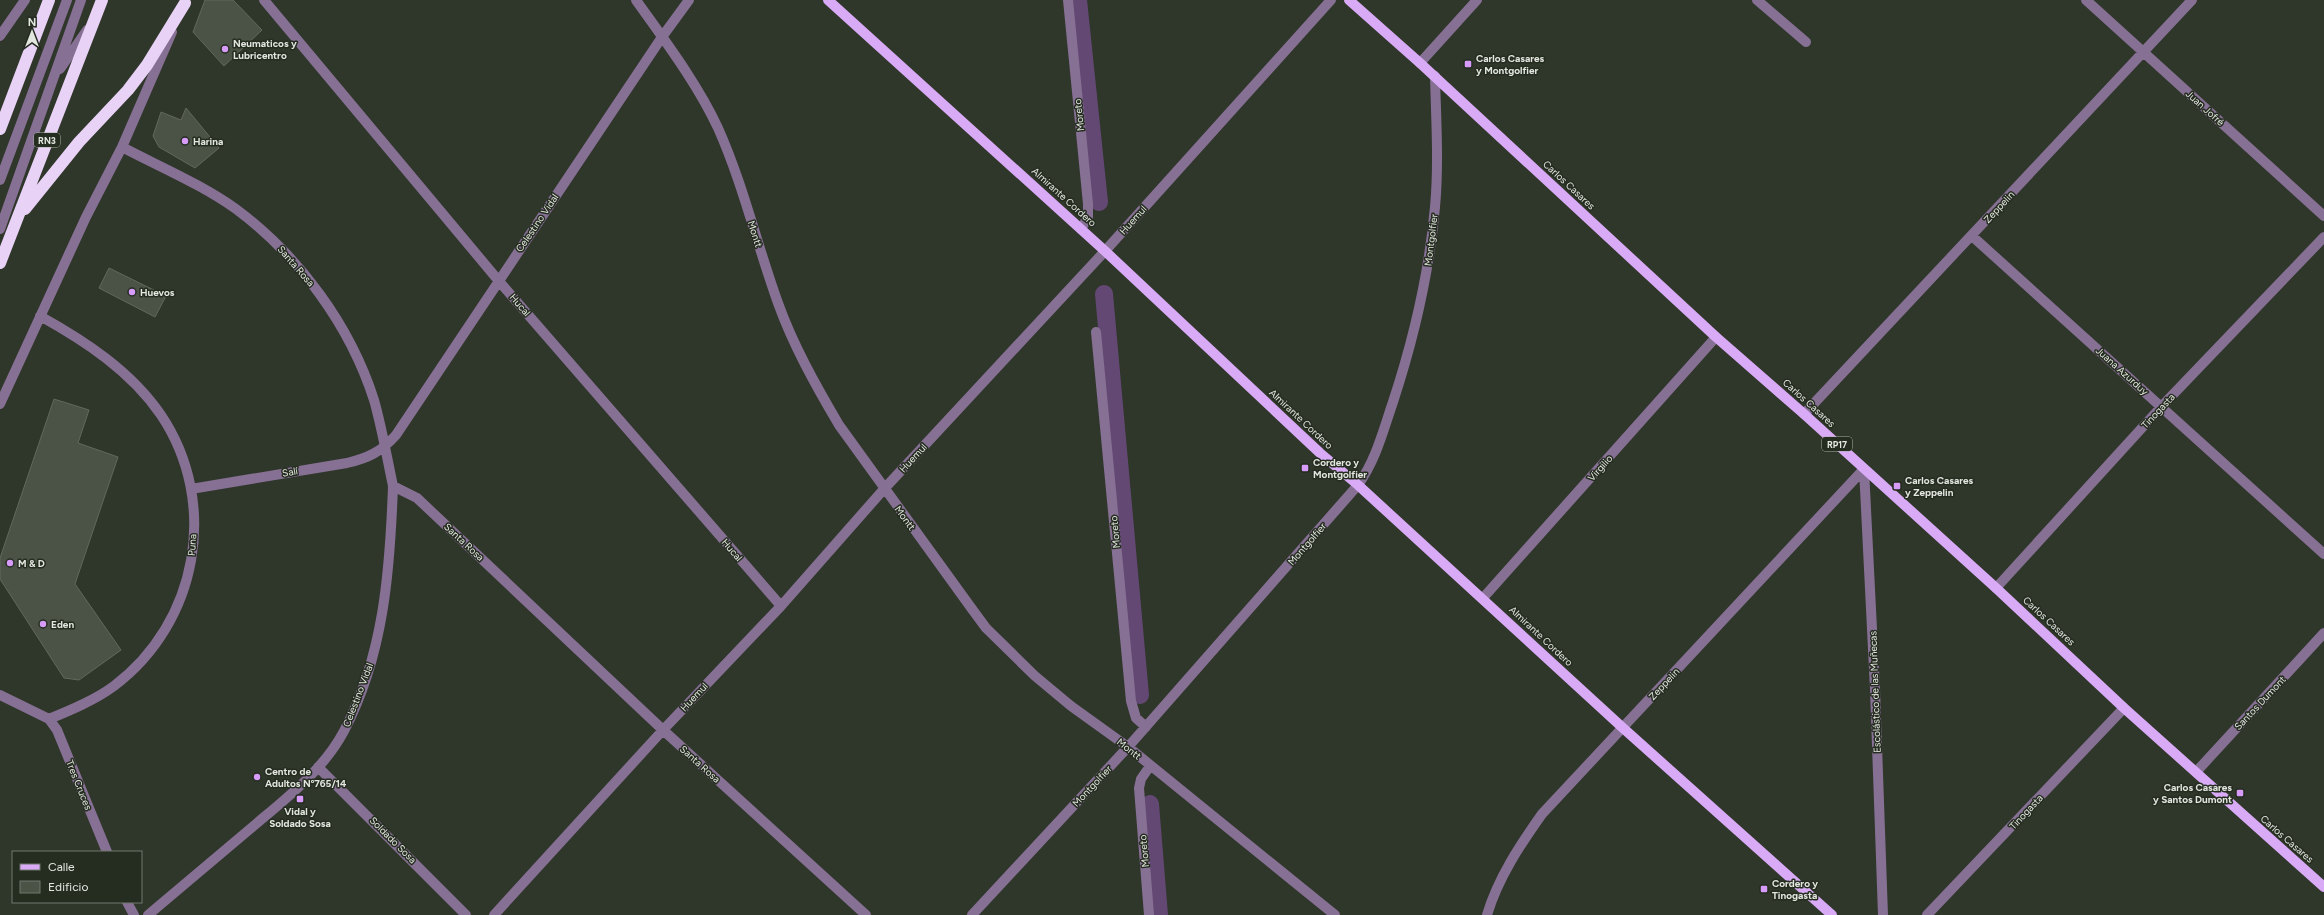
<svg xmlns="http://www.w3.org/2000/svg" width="2324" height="915" font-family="Figtree,sans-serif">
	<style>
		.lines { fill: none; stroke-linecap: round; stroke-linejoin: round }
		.canal { stroke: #634873; stroke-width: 18 }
		.building { fill: #4b5346; stroke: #62695c }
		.minor { stroke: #867094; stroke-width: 10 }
		.major { stroke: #d9abf6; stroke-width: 10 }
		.highway { stroke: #e8d2f6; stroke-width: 12 }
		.poi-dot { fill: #d79bf9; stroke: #252c20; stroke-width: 1.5 }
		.labels { text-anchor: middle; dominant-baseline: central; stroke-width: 3; stroke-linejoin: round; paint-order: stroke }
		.shield { fill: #252c20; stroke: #aaafa6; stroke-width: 1 }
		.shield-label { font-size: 9px; font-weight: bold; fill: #e3e7e0 }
		.poi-label { font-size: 10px; font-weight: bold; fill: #e3e7e0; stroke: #252c20; text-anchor: start }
		.street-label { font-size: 10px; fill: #e3e7e0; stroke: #252c20 }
	</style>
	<rect width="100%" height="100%" fill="#2f362a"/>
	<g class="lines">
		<path class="canal" d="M1078,0L1099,202
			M1104,294L1140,695
			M1150,804L1159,915"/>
	</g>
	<path class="building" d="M205,0H233L262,30L224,66L193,32Z
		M186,108L219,148L195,168L159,147L153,136L161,112L181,120Z
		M109,268L166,296L155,317L99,288Z
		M54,399L89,410L78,443L118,457L75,584L121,650L79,680L64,678L0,579V558Z"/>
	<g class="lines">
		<path class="minor" d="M264,0L498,280L781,606
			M636,0C665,41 697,83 718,128C743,184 757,245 778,303C793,345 816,386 839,425L972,609L986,628L1035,676L1071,706L1128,747L1335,915
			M1068,0L1088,204V217L1081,229
			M1757,0L1806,42
			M2086,0L2324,216
			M0,36L25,0
			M1420,63L1477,0
			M60,69L87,30
			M122,147C160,167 201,184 236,209C299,256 350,325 374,400C382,428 387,458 393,486L417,498L663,730L866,915
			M0,180L67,0
			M0,229L81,0
			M1972,236L2324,554
			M40,316C85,341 131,371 161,415C220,503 198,623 114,686C95,700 71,710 49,719
			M1096,332L1131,701L1136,718L1146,727
			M0,404L86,217L122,147L172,32
			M1804,414L2192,0
			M1864,469L1875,689L1883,915
			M191,489L347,463C368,458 381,452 396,435L662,37L689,0
			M1996,588L2161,407L2324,237
			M1483,598L1716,337
			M0,695L49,719L57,730L107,852
			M318,767L466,915
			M2196,772L2324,633
			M127,902L134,915
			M148,915C182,886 216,858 250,829C284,800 323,771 344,731C384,655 390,570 393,486
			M494,915L663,730L781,606L884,489L1105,251L1331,0
			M972,915L1128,747L1358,485C1376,460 1383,431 1393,402C1414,338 1429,274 1435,207C1439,163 1436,119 1435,76
			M1149,915L1139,788L1141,779L1150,766
			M1487,915C1498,878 1520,845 1542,814L1864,469
			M1927,915L2124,708"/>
		<path class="major" d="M828,0L1105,251L1320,453L1358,485L1623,728L1832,915
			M1349,0L1420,63L1716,337L1804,414L1996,588L2124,708L2324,887"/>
		<path class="highway" d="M0,129L49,0
			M25,209L79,142L128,90L147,65L185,3
			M0,263L102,0"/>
	</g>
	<g class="poi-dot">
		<circle cx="225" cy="49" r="4"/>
		<rect x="1464" y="60" width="8" height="8" rx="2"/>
		<circle cx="185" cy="141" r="4"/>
		<circle cx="132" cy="292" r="4"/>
		<rect x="1301" y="464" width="8" height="8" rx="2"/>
		<rect x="1893" y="482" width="8" height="8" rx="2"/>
		<circle cx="10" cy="563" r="4"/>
		<circle cx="43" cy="624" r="4"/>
		<circle cx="257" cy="777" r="4"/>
		<rect x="2236" y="789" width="8" height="8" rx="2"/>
		<rect x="296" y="795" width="8" height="8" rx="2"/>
		<rect x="1760" y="885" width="8" height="8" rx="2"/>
	</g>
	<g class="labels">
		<g class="shield">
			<rect x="34" y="133" width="26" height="14" rx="3"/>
			<rect x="1822" y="437" width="30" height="14" rx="3"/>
		</g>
		<g class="shield-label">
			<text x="47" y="140">RN3</text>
			<text x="1837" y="444">RP17</text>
		</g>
		<g class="poi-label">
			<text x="233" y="43">Neumaticos y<tspan x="233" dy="12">Lubricentro</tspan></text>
			<text x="1476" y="58">Carlos Casares<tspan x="1476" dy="12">y Montgolfier</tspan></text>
			<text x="193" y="141">Harina</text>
			<text x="140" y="292">Huevos</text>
			<text x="1313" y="462">Cordero y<tspan x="1313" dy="12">Montgolfier</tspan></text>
			<text x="1905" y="480">Carlos Casares<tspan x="1905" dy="12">y Zeppelin</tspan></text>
			<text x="18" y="563">M &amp; D</text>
			<text x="51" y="624">Eden</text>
			<text x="265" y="771">Centro de<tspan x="265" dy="12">Adultos Nº765/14</tspan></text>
			<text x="2232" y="787" text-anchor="end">Carlos Casares<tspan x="2232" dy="12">y Santos Dumont</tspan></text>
			<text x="300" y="811" text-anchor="middle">Vidal y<tspan x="300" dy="12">Soldado Sosa</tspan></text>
			<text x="1772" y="883">Cordero y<tspan x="1772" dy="12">Tinogasta</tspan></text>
		</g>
		<g class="street-label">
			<text transform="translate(2205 108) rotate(42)">Juan Jofré</text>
			<text transform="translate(1079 115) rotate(-96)">Moreto</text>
			<text transform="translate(1569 185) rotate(43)">Carlos Casares</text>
			<text transform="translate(1064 197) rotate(42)">Almirante Cordero</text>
			<text transform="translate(1999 207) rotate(-47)">Zeppelin</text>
			<text transform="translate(1133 220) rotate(-48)">Huemul</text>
			<text transform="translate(537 223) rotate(-56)">Celestino Vidal</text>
			<text transform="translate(755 234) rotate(72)">Montt</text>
			<text transform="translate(1431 240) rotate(-83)">Montgolfier</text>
			<text transform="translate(296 266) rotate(49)">Santa Rosa</text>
			<text transform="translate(520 305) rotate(49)">Hucal</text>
			<text transform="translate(2122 371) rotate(42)">Juana Azurduy</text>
			<text transform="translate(1809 403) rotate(42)">Carlos Casares</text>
			<text transform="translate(2158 411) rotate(-47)">Tinogasta</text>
			<text transform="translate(1301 419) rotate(43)">Almirante Cordero</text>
			<text transform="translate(913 458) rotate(-47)">Huemul</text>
			<text transform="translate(1600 468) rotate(-48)">Virgilio</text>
			<text transform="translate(290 472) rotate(-10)">Salí</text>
			<text transform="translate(905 518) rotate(54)">Montt</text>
			<text transform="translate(1115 532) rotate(-95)">Moreto</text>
			<text transform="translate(464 542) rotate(43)">Santa Rosa</text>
			<text transform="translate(1307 544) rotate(-49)">Montgolfier</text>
			<text transform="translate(192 545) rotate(-86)">Puna</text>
			<text transform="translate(732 550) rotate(49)">Hucal</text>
			<text transform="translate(2049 621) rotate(43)">Carlos Casares</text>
			<text transform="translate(1541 636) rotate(43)">Almirante Cordero</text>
			<text transform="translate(1664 684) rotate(-47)">Zeppelin</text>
			<text transform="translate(1875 692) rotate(-92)">Escolástico de las Muñecas</text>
			<text transform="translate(358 695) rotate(-69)">Celestino Vidal</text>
			<text transform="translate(694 697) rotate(-47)">Huemul</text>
			<text transform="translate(2260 703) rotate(-47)">Santos Dumont</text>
			<text transform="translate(1129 749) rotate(38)">Montt</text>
			<text transform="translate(700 764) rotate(42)">Santa Rosa</text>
			<text transform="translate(79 785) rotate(68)">Tres Cruces</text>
			<text transform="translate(1092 786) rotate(-47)">Montgolfier</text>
			<text transform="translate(2026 812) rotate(-47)">Tinogasta</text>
			<text transform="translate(2287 839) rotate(41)">Carlos Casares</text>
			<text transform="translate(393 840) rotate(45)">Soldado Sosa</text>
			<text transform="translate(1144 851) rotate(-95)">Moreto</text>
		</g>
	</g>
	<rect x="12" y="851" width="130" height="52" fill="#252c20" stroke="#71776d"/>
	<rect x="20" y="864" width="20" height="6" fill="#d9abf6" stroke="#71776d"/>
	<text x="48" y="871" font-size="12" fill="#e3e7e0">Calle</text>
	<rect x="20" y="881" width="20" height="12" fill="#4b5346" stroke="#71776d"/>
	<text x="48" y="891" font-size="12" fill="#e3e7e0">Edificio</text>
	<g transform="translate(32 32)" stroke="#252c20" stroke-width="3" paint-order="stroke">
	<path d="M0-3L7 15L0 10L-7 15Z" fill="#e3e7e0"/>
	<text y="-6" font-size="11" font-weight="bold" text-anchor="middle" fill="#e3e7e0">N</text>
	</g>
</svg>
